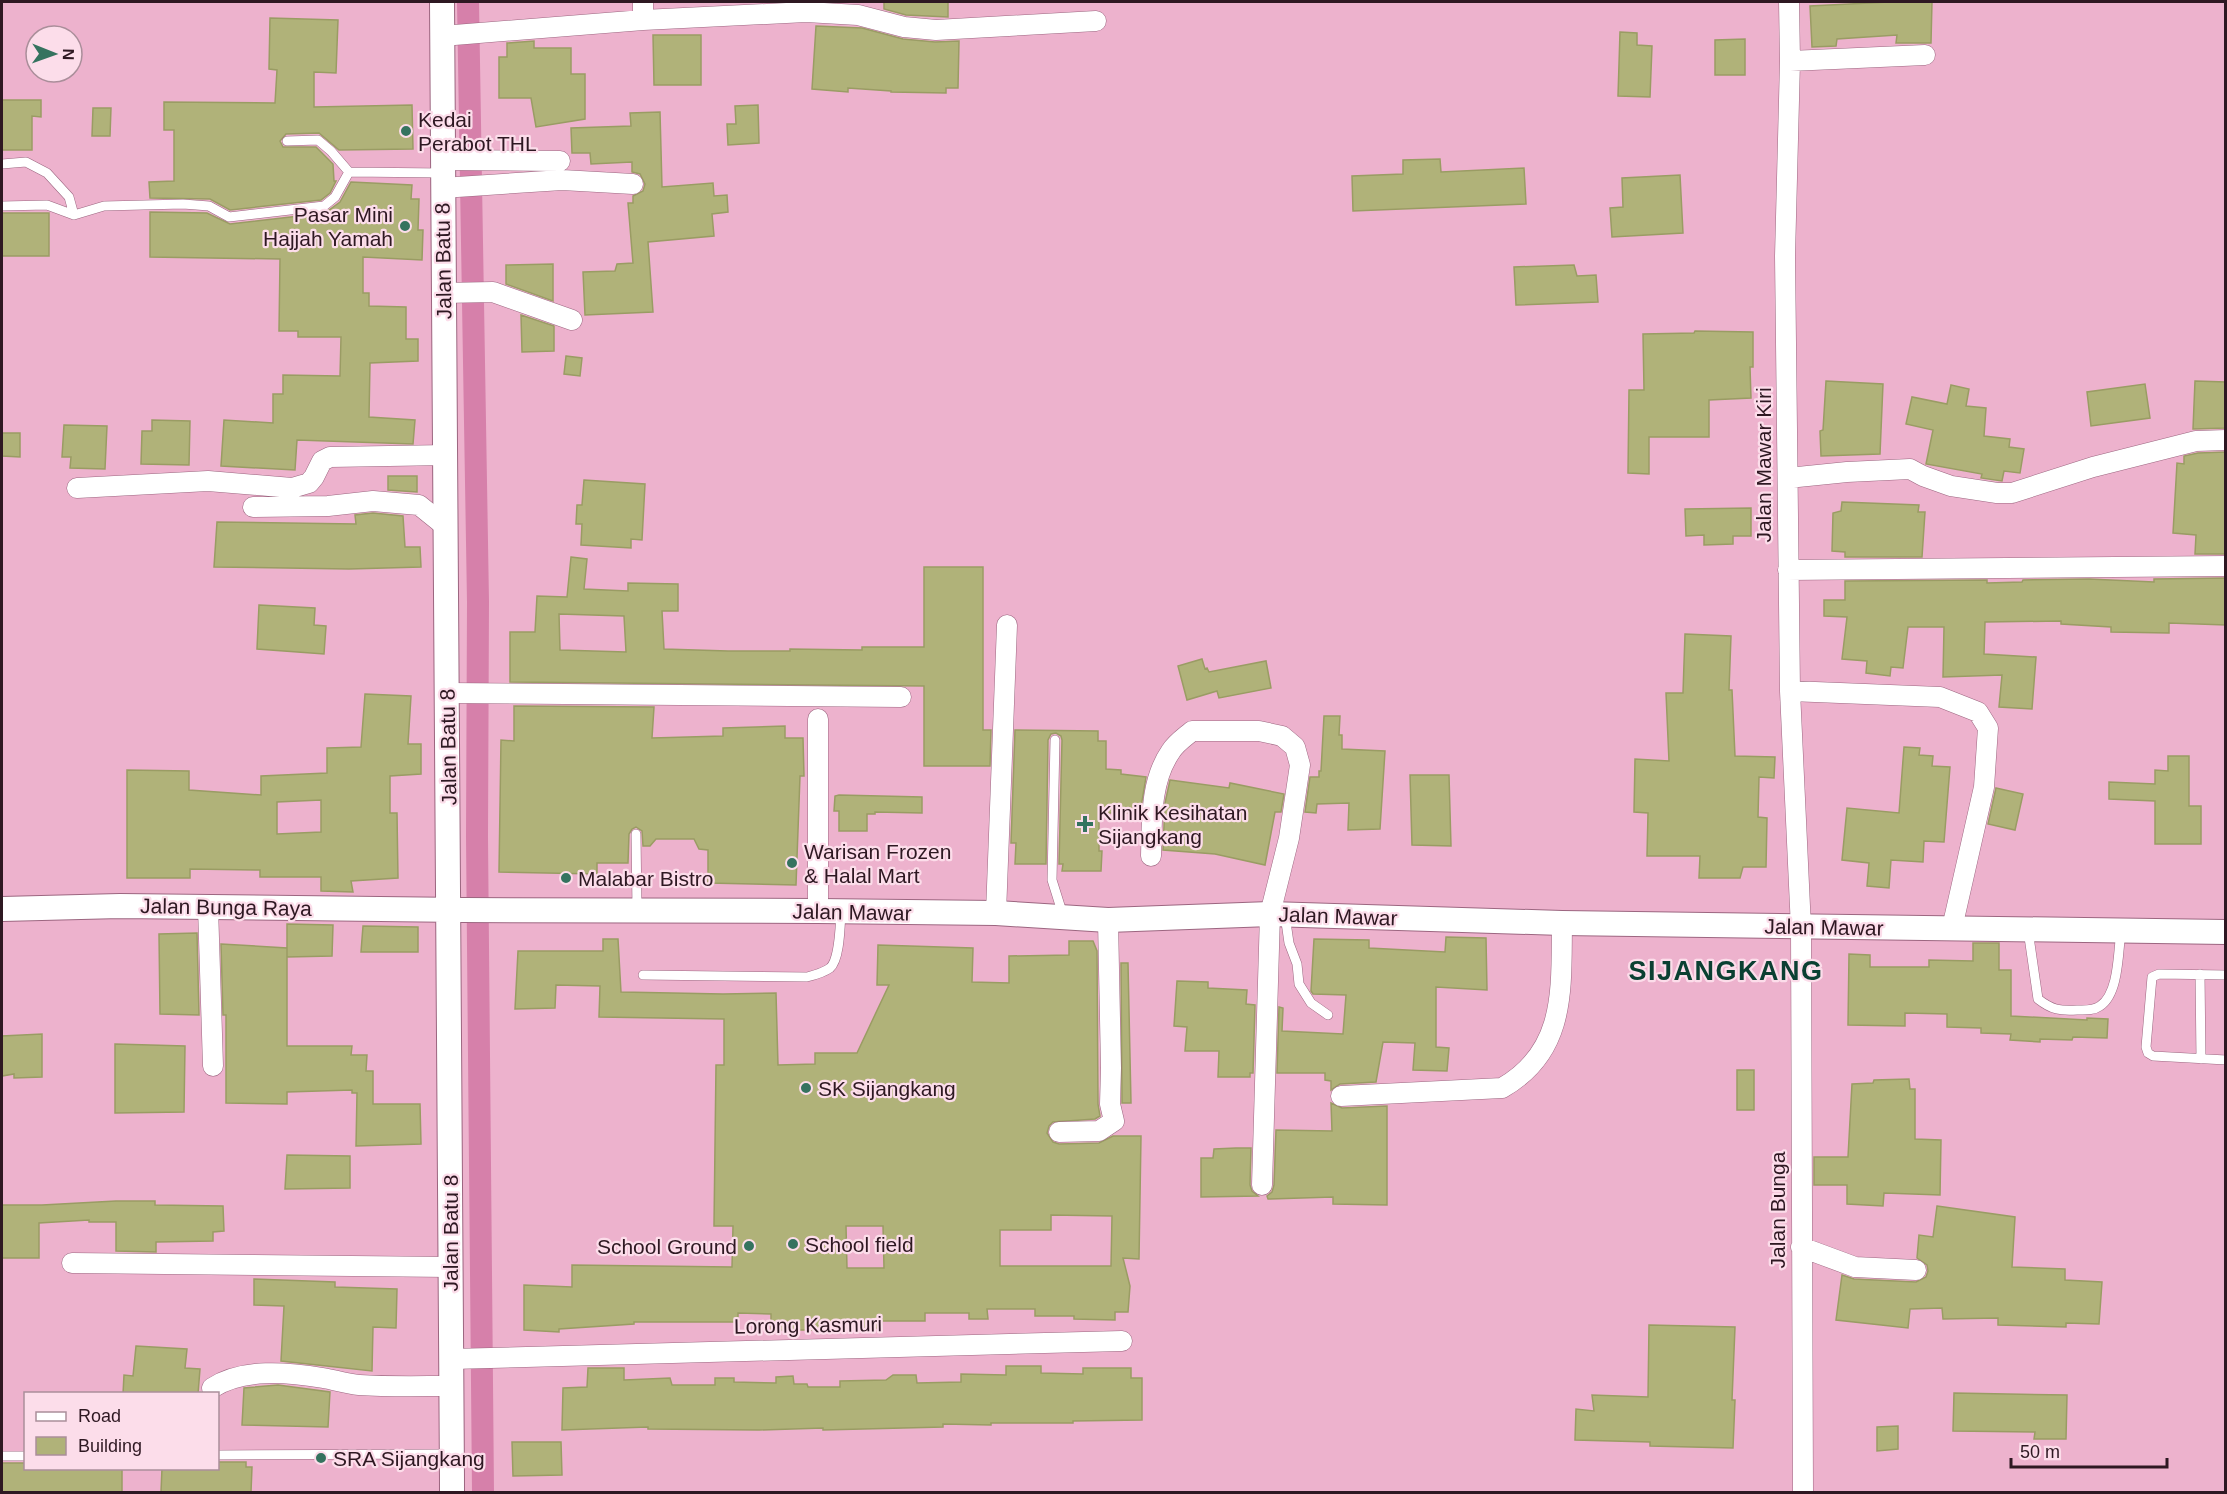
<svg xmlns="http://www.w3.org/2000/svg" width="2227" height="1494" font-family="Helvetica,sans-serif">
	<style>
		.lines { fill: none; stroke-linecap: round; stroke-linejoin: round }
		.canal { stroke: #d680aa; stroke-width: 22 }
		.building { fill: #b0b279; stroke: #9a9c64; stroke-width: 1.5; fill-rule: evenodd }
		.service-casing { stroke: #9c6680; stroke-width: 10 }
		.minor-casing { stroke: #9c6680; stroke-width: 21 }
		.tertiary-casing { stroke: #9c6680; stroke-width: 26 }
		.service { stroke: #fff; stroke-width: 9 }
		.minor { stroke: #fff; stroke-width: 20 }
		.tertiary { stroke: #fff; stroke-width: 24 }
		.poi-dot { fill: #35735f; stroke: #fcddea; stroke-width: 2 }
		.labels { text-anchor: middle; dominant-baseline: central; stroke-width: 4.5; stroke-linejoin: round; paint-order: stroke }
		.poi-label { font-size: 21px; fill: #2e1822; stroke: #fcddea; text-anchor: start }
		.street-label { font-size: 21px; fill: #2e1822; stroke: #fcddea }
		.district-label { font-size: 27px; font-weight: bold; letter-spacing: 1.5px; fill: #0b4032; stroke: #fcddea }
	</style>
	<rect width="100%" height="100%" fill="#edb2cd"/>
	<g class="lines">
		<path class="canal" d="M468,2L478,602L477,837L483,1492"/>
	</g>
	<path class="building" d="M884,2H948V17L906,15L884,9Z
		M1889,2H1932L1931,43H1896L1897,35L1837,39L1836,46L1812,47L1810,6Z
		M270,18L338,20L336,73L314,72V107L412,105L413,149L339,150L319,133L286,134L280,141L283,147H316L333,164L334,181H336L330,193L321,200L230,210L210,199L150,198L149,182L174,181V130H164V102L275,103L277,70L269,69Z
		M816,26L862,28L903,39L935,42L959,41L958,88H946V93L891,92V91L848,88V92L812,89Z
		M1620,32L1637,33V45L1652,46L1650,97L1618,96Z
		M653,35H701V85H654Z
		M1745,39V75H1715V40Z
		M534,41V48H571V74H585V119L536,127L531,98H499V57H507V43Z
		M2,100H41V117L32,116V150H2Z
		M758,105L759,143L728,145L727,124H736L735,106Z
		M93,108H111L110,136H92Z
		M660,112L662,187L713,183L714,196L727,195L728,212L712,214L714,236L648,242L653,312L585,315L583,272L615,271L617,264L633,263L628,203H633V196L643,191L645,184L640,174L632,172V162L591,164L590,153H572L571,128L631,126L630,113Z
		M1440,159L1441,172L1524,168L1526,204L1353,211L1352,176L1403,174V160Z
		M1680,175L1683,233L1612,237L1610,208L1623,207L1622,178Z
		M351,182L412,185L411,199H419L418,230H423L422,260L363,257V293H369V306L406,307V339H418V361L370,363L369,417L415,420L413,444L297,440L295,470L221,466L224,420L273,423V394H283V375L340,376L341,337H298V331H279L280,259L150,257V212L207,213L230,224L325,213L340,202Z
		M2,213H49V256H2Z
		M553,264V301L506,284V265Z
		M1574,265L1577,276L1596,275L1598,302L1516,305L1514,267Z
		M521,315L554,326V351L522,352Z
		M1695,331L1753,332V367H1750L1751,398L1709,400V437H1649V474L1628,473L1629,390H1644L1643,334L1694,333Z
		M566,356L582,358L580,376L564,374Z
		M1826,381L1883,384L1880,454L1821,456L1820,431L1823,430Z
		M2195,381L2226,382V428L2193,429Z
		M2145,384L2150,418L2091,426L2087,392Z
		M1951,385L1969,389L1966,406L1986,408L1984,436L2010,439L2009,447L2024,449L2020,473L2004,471L2002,481L1981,478L1982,474L1926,464L1933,430L1906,424L1912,397L1947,404Z
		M152,420L190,421L189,465L141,464L142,431H152Z
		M64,425L107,426L105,469L70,468L71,457H62Z
		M2,433H20V457L2,456Z
		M2226,452V554H2195L2196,535L2173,533L2177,463L2184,464V456L2198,453Z
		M388,476H417V492L388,490Z
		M584,480L645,484L642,540L631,539V548L581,545L582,524H576L577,505H582Z
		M1842,502L1919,505L1918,512H1925L1922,557H1845V552L1832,551L1833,513L1841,511Z
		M1751,508V536H1733V544L1704,545V535L1686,536L1685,509Z
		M373,513L403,516L405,547H420L421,567L349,569L214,567L217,522L356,524L355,515Z
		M571,557L587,559L584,589L628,591V583L678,584V611H662L664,649L728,651H790V649L862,650V647H924V567H983V730H991L990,766H924V686L510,682V632H535L537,596L567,597ZM559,614L624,616L626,652L560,650Z
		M2226,578V625L2169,623V633L2111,632V627L2061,624V621L1985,622L1984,654L2036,657L2032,709L1999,707L2002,675L1943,677L1944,627H1908L1903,668L1891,667L1890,676L1866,673L1867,661L1842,659L1847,617L1824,616V600H1845V581L1987,580V583L2022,582L2023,580L2089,579L2154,582V579Z
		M259,605L315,608L314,625L326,626L324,654L257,649Z
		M1685,634L1731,636L1729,690H1732L1735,756L1775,757L1774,778L1759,777L1758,817L1767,818L1766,867H1743L1740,878H1699L1700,856H1647L1648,813L1634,812L1635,759L1669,761L1666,693H1683Z
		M1202,659L1205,669L1207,668L1209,672L1266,661L1271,688L1219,698L1217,691L1187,700L1178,666Z
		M365,694L411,696L408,744H421V774L390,776V813H397L398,878L351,881L353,892L321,891V877H260V870L190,869V878H127V770L189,771V790L261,795V776L327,773V748L361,747ZM321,800V832L277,834V802Z
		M514,706L654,707L652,738L723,736V728L785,726V738H803L804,776H800L796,885L708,883V850L699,849L694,839H656L650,846H643L642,831L636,827L632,829L629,834L628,863H597V874L499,872L501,740L514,741Z
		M1324,716H1340L1339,735H1342V749L1385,751L1380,829L1348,830L1349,803L1317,804L1316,813L1305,812L1310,777H1319V771H1321Z
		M1015,730L1098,731V741H1106V769L1121,770V774L1146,777L1140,813H1099V851H1102L1101,871H1062L1063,864H1059L1062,740L1061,736L1056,733L1051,734L1048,740L1046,864H1015L1016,843H1011Z
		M1904,747L1920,748L1919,755L1933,756L1932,766L1950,767L1944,842L1924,841L1923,862L1891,860L1889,888L1867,886L1869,863L1842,860L1847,808L1899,813Z
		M2168,756H2189V806H2201V844H2155V801L2109,799V782L2155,784V770L2168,771Z
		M1410,775H1449L1451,846L1412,845Z
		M1170,780L1229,788L1230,783L1284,794L1281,812H1275L1265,865L1215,854L1163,850L1165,803Z
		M1996,788L2023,794L2015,830L1988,824Z
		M839,795L922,797V813L875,812V814H867V831H839V811H834L835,796Z
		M287,924L333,925L332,956L287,957Z
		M363,926L418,927V952H361Z
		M197,933L199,1015L160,1014L159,934Z
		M1446,937L1486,938L1487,990L1436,987V1047L1449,1048L1447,1071L1413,1070L1415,1043L1383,1042L1376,1082L1340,1084L1331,1090V1081L1325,1080V1073H1277L1279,1007L1283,1008L1282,1031L1343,1034L1346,995L1313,994L1311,991L1314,939L1369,940V948L1445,952Z
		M603,939H618L621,992L723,994L776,993L778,1065L815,1064V1053H857L889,985H877L878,945L973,948L972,982L1009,983V956L1069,955V941H1093L1097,951L1098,1104L1100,1116L1095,1119L1053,1122L1049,1126L1047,1133L1053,1142L1059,1144L1099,1143L1113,1136H1141L1139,1259L1123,1258L1130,1286L1128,1312H1115V1320L1074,1319V1316H1035V1309H987L988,1319H969V1313H925V1321H882V1328H819V1330H771V1314L738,1313V1322H634V1324L559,1329V1332L524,1330V1285L572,1287V1265L732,1267L733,1226H714L716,1065H724V1019L599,1017L600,986L556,985L555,1008L515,1009L518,951H603ZM1051,1215L1112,1216L1111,1266H1000V1230H1051ZM846,1226H883L884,1268H847Z
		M1973,943H1999V970H2011V1016L2087,1020V1018L2108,1019L2107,1038L2073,1037L2072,1040L2040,1039V1042L2010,1040L2011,1034L1981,1033V1028L1947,1027V1014L1905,1013V1026L1848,1025L1849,954L1870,955V967H1929V960L1973,961Z
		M221,944L287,948V1046H352L351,1055H367L366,1071H373V1104H420L421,1144L356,1146L357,1093H352V1090L287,1092V1104L226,1103V1015H223Z
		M1121,963H1128L1131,1103H1122Z
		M1177,981L1208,982V988L1247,990L1246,1004L1255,1005L1253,1073H1250V1077H1218L1219,1051H1185L1187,1027L1174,1026Z
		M42,1034V1077L14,1078V1074L2,1076V1036Z
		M115,1044L185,1046L184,1112L115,1113Z
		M1737,1070H1754V1110H1737Z
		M1909,1079L1910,1089H1915V1139L1941,1140L1940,1195L1884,1193L1883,1206L1847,1204V1185H1814V1157H1848L1852,1084L1873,1083L1874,1080Z
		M1331,1103L1342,1108L1387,1106V1205L1333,1204V1197L1268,1199L1267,1196L1272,1192L1274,1185L1276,1130L1332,1131Z
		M1236,1148H1251L1250,1185L1252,1191L1258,1196L1201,1197V1158H1213L1214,1149Z
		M287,1155L350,1156V1188L285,1189Z
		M116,1201H155V1205L223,1206L224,1231L213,1232V1241L156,1242V1252L116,1251V1222H89V1220L39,1223V1258H2V1205H42Z
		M1937,1206L2015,1217L2012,1267L2065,1269V1280L2102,1282L2099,1324L2066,1323V1327L1998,1325V1318L1943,1319L1942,1308L1910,1309L1908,1328L1836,1320L1842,1275L1854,1279L1916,1282L1926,1277L1928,1271L1927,1265L1917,1258L1919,1235L1933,1237Z
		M254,1279L335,1282V1287L397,1289L396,1328L373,1327L372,1371L281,1361L284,1306L254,1305Z
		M1649,1325L1735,1327L1732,1400H1735L1733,1448L1650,1446V1442L1575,1440L1576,1409L1594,1411L1592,1395L1648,1397Z
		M136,1346L187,1349L185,1368L200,1369L198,1394H123L124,1375L133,1376Z
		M1006,1366H1041V1373L1083,1374V1368H1131V1378H1142V1420L1073,1421V1423H991V1425L943,1424V1427L823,1430V1428L759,1430L648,1429V1427L562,1430L563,1388L587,1387L588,1368H624V1380L670,1378L672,1385H715V1378H734V1382L776,1383V1377L793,1376L794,1384H807L808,1387H840V1381L886,1380L893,1375H916L917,1383L961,1382V1374L1006,1375Z
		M278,1385L330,1392L328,1427L242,1425L244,1388Z
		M1954,1393L2067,1395L2066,1439H2034L2035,1432L1953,1431Z
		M1898,1426V1449L1877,1451V1427Z
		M512,1442H561L562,1475L513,1476Z
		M218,1462H246V1467H252L251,1492H161L162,1468H218Z
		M2,1463H26V1468H122V1492H2Z"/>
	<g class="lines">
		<defs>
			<path id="service" d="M287,141L318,140L331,151L349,172
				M2,164L26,162L47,173L69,197L74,215
				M2,206L47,205L74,215L104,206L183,204L209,206L229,217L324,206L335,197L349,172L443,173
				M1055,740L1052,880L1063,915
				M636,834L637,909
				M1285,915L1289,943L1297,964L1299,984L1311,1003L1328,1015
				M2028,930L2038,999C2052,1010 2060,1011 2077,1010C2085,1010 2093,1011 2100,1006C2119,994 2118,952 2121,931
				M2200,974L2201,1059
				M643,975L807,977C815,975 823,973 830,968C840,959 840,926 841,912
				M2226,975L2159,974L2152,977L2146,1047L2148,1053L2153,1056L2226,1060
				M218,1455L452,1454
				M2,1456H26"/>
			<path id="minor" d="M1789,2L1790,61L1785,256L1790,691L1801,928L1803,1492
				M643,20V2
				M442,36L643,20L806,12L858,15L904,27L936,30L1096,21
				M1790,61L1925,55
				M443,160L560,161
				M442,188L562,180L633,184
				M443,293L493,292L572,320
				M1788,478L1847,472L1910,469L1923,476L1951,486L1997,493H2012L2093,467L2196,441L2226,440
				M77,488L208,481L292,488L309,483L314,477L322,461L330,457L447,455
				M253,507L328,506L373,501L419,505L445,526
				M1788,570L2226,566
				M1790,691L1940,697L1978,712L1988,728L1984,787L1952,928
				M447,693L901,697
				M818,719V911
				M1151,856C1152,820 1150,781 1171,751C1176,743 1185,737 1192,731H1259L1282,736L1295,747L1300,765L1289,838L1270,914L1262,1185
				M208,907L213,1066
				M996,913L1007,625
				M1341,1096L1502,1088C1567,1051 1561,988 1562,923
				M1059,1132L1099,1131L1114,1121L1110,1104L1111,1068L1108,920
				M1801,1247L1855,1267L1916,1270
				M72,1263L450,1267
				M451,1359L1122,1341
				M212,1388C243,1368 287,1372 323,1378C335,1380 347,1384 359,1385C390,1387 421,1386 451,1386"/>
			<path id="tertiary" d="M442,2C445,498 451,995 452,1492
				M2,909L120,906L463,910L818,911L996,913L1108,920L1270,914L1562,923L2226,932"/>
		</defs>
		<use href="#service" class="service-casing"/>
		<use href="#minor" class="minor-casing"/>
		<use href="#tertiary" class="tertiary-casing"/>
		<use href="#service" class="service"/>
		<use href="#minor" class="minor"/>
		<use href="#tertiary" class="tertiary"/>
	</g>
	<g class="poi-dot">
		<circle cx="406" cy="131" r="6"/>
		<circle cx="405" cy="226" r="6"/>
		<path d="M1082 815h6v6h6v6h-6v6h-6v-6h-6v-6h6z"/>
		<circle cx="792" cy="863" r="6"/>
		<circle cx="566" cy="878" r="6"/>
		<circle cx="806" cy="1088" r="6"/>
		<circle cx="793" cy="1244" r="6"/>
		<circle cx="749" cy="1246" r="6"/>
		<circle cx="321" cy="1458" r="6"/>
	</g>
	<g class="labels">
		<g class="poi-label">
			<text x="418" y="119">Kedai<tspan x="418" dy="24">Perabot THL</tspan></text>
			<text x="393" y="214" text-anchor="end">Pasar Mini<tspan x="393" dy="24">Hajjah Yamah</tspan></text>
			<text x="1098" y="812">Klinik Kesihatan<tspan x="1098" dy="24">Sijangkang</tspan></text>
			<text x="804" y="851">Warisan Frozen<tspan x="804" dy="24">&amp; Halal Mart</tspan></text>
			<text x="578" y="878">Malabar Bistro</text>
			<text x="818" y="1088">SK Sijangkang</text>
			<text x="805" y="1244">School field</text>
			<text x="737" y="1246" text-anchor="end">School Ground</text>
			<text x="333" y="1458">SRA Sijangkang</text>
		</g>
		<g class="street-label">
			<text transform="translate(443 261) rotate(-91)">Jalan Batu 8</text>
			<text transform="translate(1763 465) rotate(-90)">Jalan Mawar Kiri</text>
			<text transform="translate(448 747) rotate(-91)">Jalan Batu 8</text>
			<text transform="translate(226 907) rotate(1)">Jalan Bunga Raya</text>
			<text transform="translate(852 912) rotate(1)">Jalan Mawar</text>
			<text transform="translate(1338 916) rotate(2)">Jalan Mawar</text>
			<text transform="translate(1824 927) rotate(1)">Jalan Mawar</text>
			<text transform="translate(1777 1210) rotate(-90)">Jalan Bunga</text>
			<text transform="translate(450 1233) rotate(-90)">Jalan Batu 8</text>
			<text transform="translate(808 1325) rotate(-1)">Lorong Kasmuri</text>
		</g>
		<g class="district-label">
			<text x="1726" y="971">SIJANGKANG</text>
		</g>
	</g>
	<rect width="2227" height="1494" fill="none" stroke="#2e1822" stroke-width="6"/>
	<rect x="24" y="1392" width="195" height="78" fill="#fcddea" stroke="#aa8e9a" stroke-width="1.5"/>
	<rect x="36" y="1412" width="30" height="9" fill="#ffffff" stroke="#aa8e9a" stroke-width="1.5"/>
	<text x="78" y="1422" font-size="18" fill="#2e1822">Road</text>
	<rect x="36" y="1437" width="30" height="18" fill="#b0b279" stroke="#aa8e9a" stroke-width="1.5"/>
	<text x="78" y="1452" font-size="18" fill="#2e1822">Building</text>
	<g transform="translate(54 54) rotate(91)"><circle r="28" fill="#fcddea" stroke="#aa8e9a" stroke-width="1.5"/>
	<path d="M0-4.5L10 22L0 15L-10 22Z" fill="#35735f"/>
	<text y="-9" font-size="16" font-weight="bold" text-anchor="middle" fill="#2e1822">N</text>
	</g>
	<path d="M2011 1458v9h156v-9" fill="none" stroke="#2e1822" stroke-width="3"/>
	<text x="2020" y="1458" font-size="18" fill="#2e1822" stroke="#fcddea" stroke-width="4.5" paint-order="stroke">50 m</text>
</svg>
